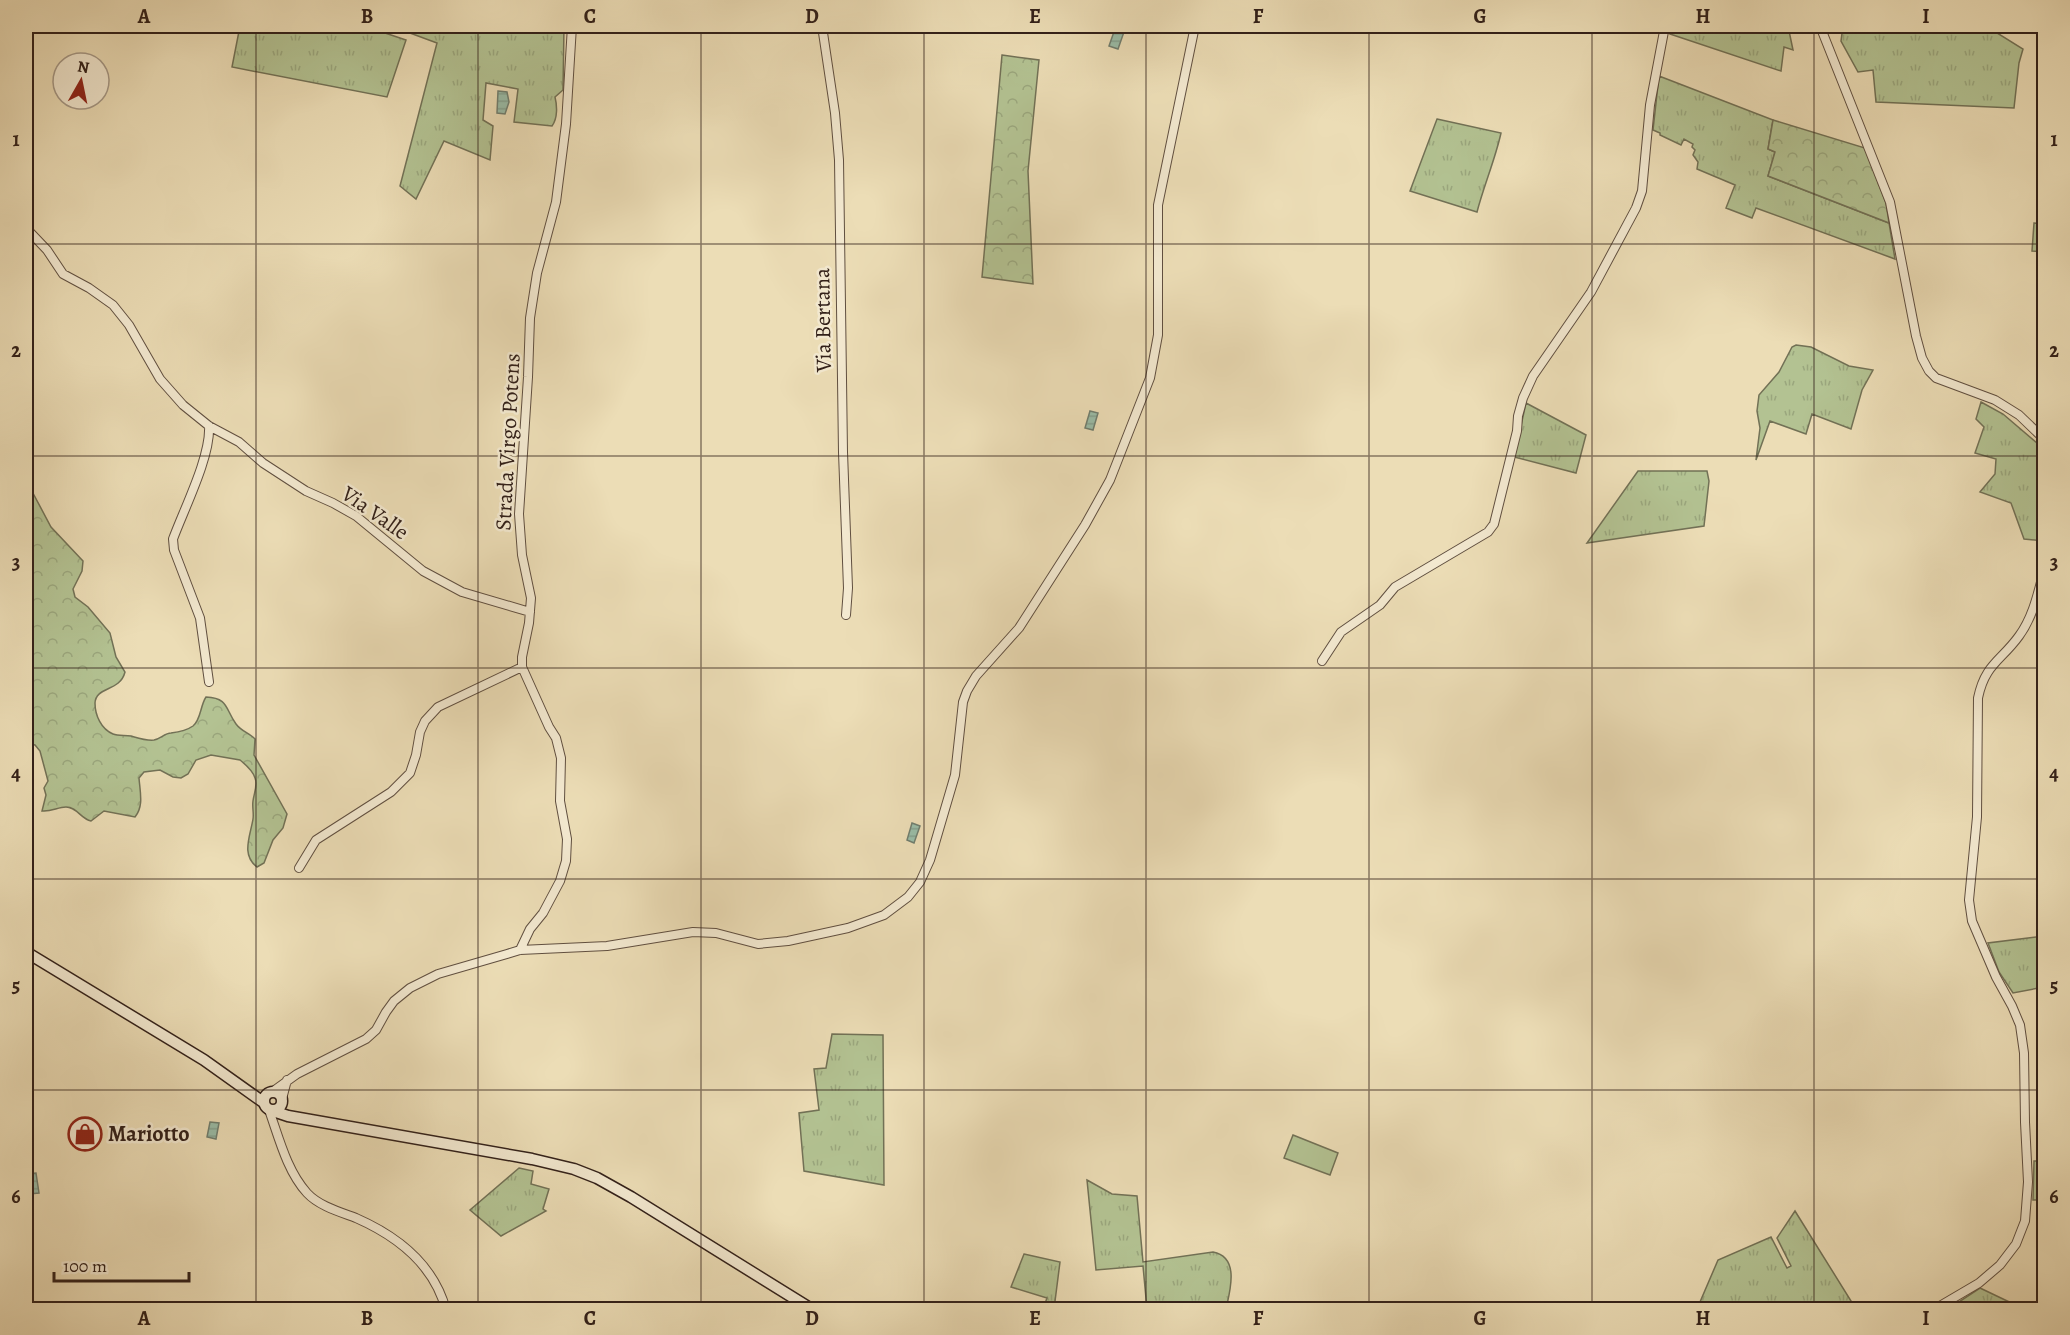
<svg xmlns="http://www.w3.org/2000/svg" width="2070" height="1335" font-family="Alegreya,serif">
	<style>
		.grass { fill: url(#grass-tufts); stroke: #727156; stroke-width: 1.5 }
		.forest { fill: url(#forest-crowns); stroke: #727156; stroke-width: 1.5 }
		.park { fill: #b3c292; stroke: #727156; stroke-width: 1.5 }
		.water { fill: url(#water-rules); stroke: #707e6f; stroke-width: 1.5 }
		.lines { fill: none; stroke-linecap: round; stroke-linejoin: round }
		.street-casing { stroke: #604f40; stroke-width: 10 }
		.secondary-casing { stroke: #322019; stroke-width: 13 }
		.street { stroke: #f3e9d0; stroke-width: 8 }
		.secondary { stroke: #f3e9d0; stroke-width: 10 }
		.grid { fill: none; stroke: #322019; stroke-width: 1.5; stroke-opacity: 0.55 }
		.labels { text-anchor: middle; dominant-baseline: central; stroke-width: 5; stroke-linejoin: round; paint-order: stroke }
		.street-label { font-size: 22px; fill: #322019; stroke: #f3e9d0 }
		.poi-label { font-size: 22px; font-weight: bold; fill: #322019; stroke: #f3e9d0; text-anchor: start }
		.neatline { fill: none; stroke: #322019; stroke-width: 2 }
		.grid-label { font-size: 20px; text-anchor: middle; font-weight: bold; fill: #322019 }
	</style>
	<defs>
		<pattern id="grass-tufts" width="24" height="20" patternUnits="userSpaceOnUse" patternTransform="scale(1.5)"><rect width="24" height="20" fill="#b3c292"/><path d="M3 7l-1-3M5 7V3M7 7l1-3M15 17l-1-3M17 17v-4M19 17l1-3" fill="none" stroke="#9aa67d"/></pattern>
		<pattern id="forest-crowns" width="20" height="18" patternUnits="userSpaceOnUse" patternTransform="scale(1.5)"><rect width="20" height="18" fill="#b3c292"/><path d="M2 6a3 3 0 1 1 6 0M12 15a3 3 0 1 1 6 0" fill="none" stroke="#9aa67d"/></pattern>
		<pattern id="water-rules" width="6" height="5" patternUnits="userSpaceOnUse" patternTransform="scale(1.5)"><rect width="6" height="5" fill="#9abda8"/><path d="M0 2.5h6" fill="none" stroke="#85a290"/></pattern>
	</defs>
	<rect width="100%" height="100%" fill="#ecddb6"/>
	<filter id="stains"><feTurbulence type="fractalNoise" baseFrequency=".00333" numOctaves="4"/><feColorMatrix values="0 0 0 0 .2 0 0 0 0 .09 0 0 0 0 .02 0 0 0 .5 -.17"/></filter>
	<radialGradient id="worn" r=".72"><stop offset=".6" stop-color="#630" stop-opacity="0"/><stop offset="1" stop-color="#630" stop-opacity=".3"/></radialGradient>
	<path class="grass" d="M240,26H387L385,33L406,40L387,97L232,67Z
		M391,26H564L563,90L555,97C557,105 558,118 552,126L514,122L518,89L486,83L483,120L493,126L490,160L444,141L416,199L400,186L437,43Z
		M1673,26H1788L1793,50L1784,47L1781,71L1670,34Z
		M1843,26H1986L2023,49L2019,63L2014,108L1876,102L1873,70L1858,72L1841,41Z
		M1659,76L1773,120L1768,149L1775,152L1768,176L1889,223L1895,259L1756,208L1752,218L1726,208L1735,185L1697,169L1698,162L1693,155L1695,150L1692,147L1693,144L1684,139L1681,145L1660,135V133L1653,130Z
		M1437,119L1501,133C1495,160 1484,185 1477,212L1410,191Z
		M2034,223L2044,224V252L2032,251Z
		M1796,345L1811,347L1849,366L1873,370L1862,390L1851,429L1812,414L1806,434L1770,421L1756,460L1760,428L1757,411L1759,395L1779,372L1792,347Z
		M1981,402L2003,414L2044,449V541L2024,539L2011,503L1980,492L1995,474L1996,459L1975,453L1984,427L1976,419Z
		M1526,403L1586,435L1576,473L1514,457Z
		M1638,471H1707L1709,481L1704,526L1587,543Z
		M2044,936V987L2013,993L1999,972L1988,943Z
		M832,1034L883,1035L884,1185L804,1171L799,1113L819,1110L814,1069L826,1068Z
		M2034,1161H2044V1200H2033Z
		M519,1168L533,1171L531,1184L549,1189L543,1209L546,1211L501,1236L470,1210Z
		M1087,1180L1112,1194L1137,1196L1143,1262L1213,1252C1240,1257 1230,1291 1226,1309H1147L1143,1266L1096,1270Z
		M1795,1211L1856,1309H1697L1718,1260L1771,1237L1787,1268L1791,1266L1777,1238Z
		M1024,1254L1060,1262L1054,1309H1043L1047,1298L1011,1287Z
		M1980,1288L2024,1309H1948Z"/>
	<path class="forest" d="M1002,55L1039,60L1028,171L1033,284L982,277Z
		M1773,120L1865,148L1886,203L1889,223L1768,176L1775,152L1768,149Z
		M26,480L51,527L83,561L82,571L73,589L75,597L88,607L110,633L116,657L125,672C120,692 96,686 95,703C95,715 101,729 113,734C118,736 125,735 131,736C138,738 147,741 154,740C160,739 165,733 171,733C179,732 186,731 193,726C201,720 200,706 206,697C229,698 225,709 236,724C241,731 249,733 255,739L254,755L287,814L283,828L273,840L264,863L257,867C241,855 250,837 253,819C254,813 252,807 253,801C254,793 258,785 255,778C253,771 245,764 240,760L211,755L196,760L188,774L181,778L173,777L160,770L144,772L139,778C140,792 144,806 135,817L104,811L91,821C81,819 77,807 66,807C58,807 51,812 42,811L46,795L44,788L48,781L40,751L35,745L26,743Z"/>
	<path class="park" d="M1293,1135L1338,1153L1330,1175L1284,1158Z"/>
	<path class="water" d="M1116,26L1125,29L1118,49L1109,46Z
		M498,91L507,92L509,102L505,114L497,113Z
		M1090,411L1098,413L1093,430L1085,428Z
		M912,823L920,826L914,843L907,840Z
		M210,1122L219,1123L216,1139L207,1137Z
		M36,1173L39,1193L29,1194L26,1174Z"/>
	<g class="lines">
		<defs>
			<path id="street" d="M822,26L835,113L839,160L843,452L848,588L846,615
				M1820,26L1890,202L1916,336L1922,358L1929,371L1936,378L1995,400L2019,415L2044,439
				M26,228L47,250L63,274L89,288L113,305L129,325L160,379L183,405L209,426L239,442L263,463L306,491L333,503L356,516L423,571L462,592L530,612
				M1322,661L1341,632L1380,605L1395,587L1488,532L1494,524L1517,431L1518,416L1523,398L1533,376L1591,292L1636,208L1642,191L1650,105L1665,26
				M209,682L200,618L174,550L173,539C184,509 211,456 209,426
				M299,868L316,840L391,792L410,773L416,755L420,732L425,721L438,707L522,667
				M520,950L530,929L543,913L560,881L566,861L567,839L560,801L561,758L556,738L549,727L522,667V657L529,623L531,598L522,555L519,514L528,377L530,318L537,273L556,202L566,124L572,26
				M272,1092L297,1074L366,1039L376,1030L386,1012L394,1001L410,988L438,974L507,954L520,950L607,946L693,932L716,933L758,944L788,941L848,928L884,915L908,897L920,882L930,860L955,775L963,702L967,691L976,676L1019,628L1085,525L1110,480L1150,378L1158,335V205L1195,26
				M282,1099L287,1080
				M269,1110C279,1138 287,1171 307,1193C319,1206 340,1212 356,1218C397,1236 434,1265 446,1310
				M1933,1310L1979,1283L2000,1265L2016,1244L2025,1221L2028,1182L2025,1122L2024,1053L2020,1025L2012,1006L1996,977L1972,921L1969,900L1977,817L1978,698C1985,664 2001,661 2019,636C2033,617 2038,593 2044,571"/>
			<path id="secondary" d="M26,952L204,1060L263,1102
				M264 1101a9 9 0 1 1 18 0a9 9 0 1 1-18 0Z
				M273,1111L288,1116L532,1159L574,1169L597,1178L631,1197L813,1310"/>
		</defs>
		<use href="#street" class="street-casing"/>
		<use href="#secondary" class="secondary-casing"/>
		<use href="#street" class="street"/>
		<use href="#secondary" class="secondary"/>
	</g>
	<path class="grid" d="M256,26V1310M478,26V1310M701,26V1310M924,26V1310M1146,26V1310M1369,26V1310M1592,26V1310M1814,26V1310M26,244H2044M26,456H2044M26,668H2044M26,879H2044M26,1090H2044"/>
	<defs>
		<symbol id="shop-ring" viewBox="-11 -11 22 22"><circle r="9.5" fill="#f3e9d0" stroke="#8f2418" stroke-width="1.5"/><path d="M-5-2.5h2.3a2.7 3.5 0 0 1 5.4 0H5L5.5 6h-11ZM-1.5-2.5h3a1.5 2.3 0 0 0-3 0Z" fill="#8f2418"/></symbol>
	</defs>
	<g fill-rule="evenodd">
		<use href="#shop-ring" x="66" y="1115" width="38" height="38"/>
	</g>
	<g class="labels">
		<g class="street-label">
			<text transform="translate(823 320) rotate(-91)">Via Bertana</text>
			<text transform="translate(508 442) rotate(-87)">Strada Virgo Potens</text>
			<text transform="translate(375 513) rotate(35)">Via Valle</text>
		</g>
		<g class="poi-label">
			<text x="108" y="1134">Mariotto</text>
		</g>
	</g>
	<rect width="2070" height="1335" fill="none" stroke="#ecddb6" stroke-width="66"/>
	<g transform="translate(81 81) rotate(9)"><circle r="28" fill="#f3e9d0" stroke="#a69987" stroke-width="1.5"/>
	<path d="M0-4.5L10 22L0 15L-10 22Z" fill="#8f2418"/>
	<text y="-9" font-size="16" font-weight="bold" text-anchor="middle" fill="#322019">N</text>
	</g>
	<path d="M54 1272v9h135v-9" fill="none" stroke="#322019" stroke-width="3"/>
	<text x="63" y="1272" font-size="18" fill="#322019" stroke="#f3e9d0" stroke-width="4.5" paint-order="stroke">100 m</text>
	<rect x="33" y="33" width="2004" height="1269" class="neatline"/>
	<g class="grid-label">
		<text x="144" y="23">A</text>
		<text x="367" y="23">B</text>
		<text x="590" y="23">C</text>
		<text x="812" y="23">D</text>
		<text x="1035" y="23">E</text>
		<text x="1258" y="23">F</text>
		<text x="1480" y="23">G</text>
		<text x="1703" y="23">H</text>
		<text x="1926" y="23">I</text>
		<text x="16" y="146">1</text>
		<text x="2054" y="146">1</text>
		<text x="16" y="357">2</text>
		<text x="2054" y="357">2</text>
		<text x="16" y="569">3</text>
		<text x="2054" y="569">3</text>
		<text x="16" y="780">4</text>
		<text x="2054" y="780">4</text>
		<text x="16" y="992">5</text>
		<text x="2054" y="992">5</text>
		<text x="16" y="1203">6</text>
		<text x="2054" y="1203">6</text>
		<text x="144" y="1325">A</text>
		<text x="367" y="1325">B</text>
		<text x="590" y="1325">C</text>
		<text x="812" y="1325">D</text>
		<text x="1035" y="1325">E</text>
		<text x="1258" y="1325">F</text>
		<text x="1480" y="1325">G</text>
		<text x="1703" y="1325">H</text>
		<text x="1926" y="1325">I</text>
	</g>
	<rect width="100%" height="100%" filter="url(#stains)"/>
	<rect width="100%" height="100%" fill="url(#worn)"/>
</svg>
